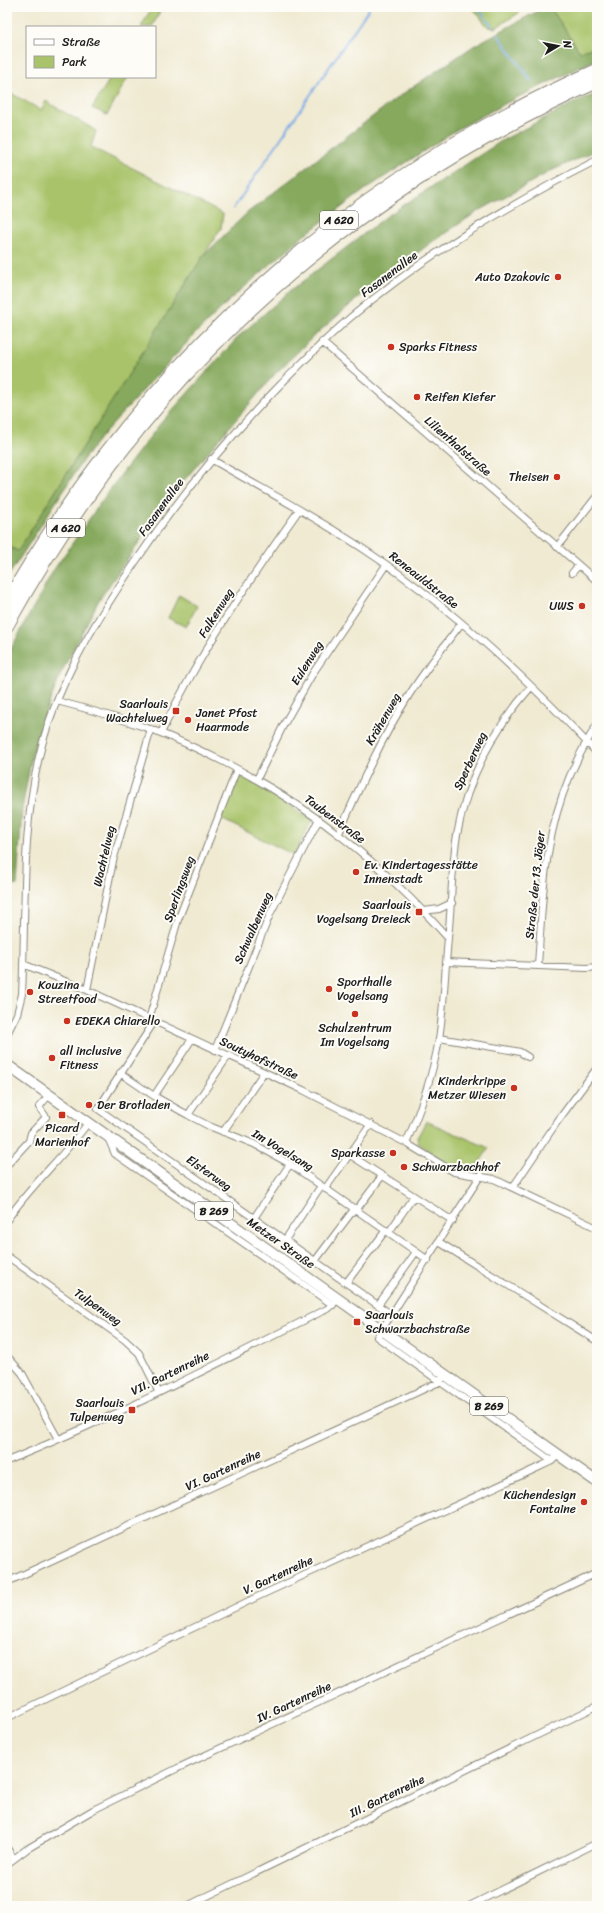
<svg xmlns="http://www.w3.org/2000/svg" width="604" height="1913" font-family="Sriracha,sans-serif">
	<style>
		.green { fill: #a8c369; stroke: #627042 }
		.forest { fill: #86a95d; stroke: #51623c }
		.lines { fill: none; stroke-linecap: round; stroke-linejoin: round }
		.stream { stroke: #7cabe6; stroke-width: 2 }
		.minor-casing { stroke: #868377; stroke-width: 8 }
		.primary-casing { stroke: #868377; stroke-width: 12 }
		.motorway-casing { stroke: #868377; stroke-width: 14 }
		.minor { stroke: #fff; stroke-width: 6 }
		.primary { stroke: #fff; stroke-width: 10 }
		.motorway { stroke: #fff; stroke-width: 12 }
		.poi-dot { fill: #c8321e; stroke: #fdfcf7; stroke-width: 1.5 }
		.labels { text-anchor: middle; dominant-baseline: central; stroke-width: 4; stroke-linejoin: round; paint-order: stroke }
		.shield { fill: #fdfcf7; stroke: #605f5e; stroke-width: 1 }
		.shield-label { font-size: 11px; font-weight: bold; fill: #1c1c1c }
		.street-label { font-size: 12px; fill: #1c1c1c; stroke: #fdfcf7 }
		.poi-label { font-size: 12px; fill: #1c1c1c; stroke: #fdfcf7; text-anchor: start }
	</style>
	<rect width="100%" height="100%" fill="#fdfcf7"/>
	<filter id="ink" filterUnits="userSpaceOnUse"><feTurbulence type="fractalNoise" baseFrequency=".025" numOctaves="2"/><feDisplacementMap in="SourceGraphic" scale="8" xChannelSelector="R" yChannelSelector="G"/><feConvolveMatrix kernelMatrix="1 2 1 2 8 2 1 2 1" color-interpolation-filters="sRGB"/></filter>
	<filter id="wash" filterUnits="userSpaceOnUse"><feTurbulence type="fractalNoise" baseFrequency=".012" numOctaves="4" result="noise"/><feDisplacementMap in="SourceGraphic" scale="16" xChannelSelector="R" yChannelSelector="G"/><feGaussianBlur stdDeviation="0.9" result="paint"/><feColorMatrix in="noise" values="0 0 0 0 0 0 0 0 0 0 0 0 0 0 0 0 0 1.4 0 .05"/><feComposite in="paint" operator="in"/></filter>
	<g filter="url(#wash)">
		<rect width="100%" height="100%" fill="#f0ead2"/>
		<path class="green" d="M152,7H162L152,27H141Z
			M472,7H515L519,13L495,28L488,27Z
			M550,7H597V46L580,52Z
			M111,77H128L107,115L92,108Z
			M7,91L41,110L46,101C62,112 80,120 96,131L91,147L223,214L221,228L18,551L7,546Z
			M179,595L197,606L186,627L168,618Z
			M239,776L256,784L312,820L294,855L221,819Z
			M426,1121L489,1148L476,1168L460,1169L449,1166L418,1143L417,1138Z"/>
		<path class="forest" d="M545,7H550L580,52L597,46V59L506,103L456,130L366,189L302,237L233,297L194,335L104,433L83,460L7,578V546L18,551L203,256L247,213L398,97L475,45Z
			M597,94V150L553,170L477,212L432,242L363,294L315,335L275,374L175,491L99,600L61,673L46,711L32,755L22,809L17,885L7,887V656L53,571L110,489L159,425L239,336L290,291L387,216L503,140L577,101Z"/>
		<g class="lines">
			<path class="stream" d="M477,7L492,26
				M498,35L531,81
				M233,209L370,7"/>
		</g>
	</g>
	<g filter="url(#ink)">
		<g class="lines">
			<defs>
				<path id="minor" d="M322,342L597,581
					M211,459C262,489 316,517 365,550C450,606 528,679 597,753
					M557,547L597,496
					M572,573L578,566
					M57,701C88,709 119,718 150,729C175,738 200,750 224,762C314,808 381,863 448,938C445,971 444,1006 439,1039C433,1075 421,1109 406,1143
					M161,733C199,654 248,582 299,510
					M257,779L283,726L313,673L386,565
					M339,833C360,786 381,739 409,695C425,670 443,647 461,624
					M424,911L439,909L452,903
					M448,938C452,904 451,869 457,835C467,778 493,730 531,687
					M446,962L587,968L597,967
					M23,964L87,990L303,1090L406,1143L454,1172L494,1179L597,1228
					M538,966C544,874 545,805 597,725
					M87,990L113,861L151,729
					M149,1019L178,920L237,769
					M154,1022L98,1109L392,1315
					M7,1034L17,1014L22,994C26,915 21,834 39,757C55,687 94,623 134,564C178,498 226,440 281,384C304,361 326,338 351,317C426,254 510,204 597,160
					M439,1038L510,1050L520,1052L528,1057
					M215,1050L271,912L319,819
					M120,1073L154,1096L188,1115L209,1126L254,1144L290,1164L428,1260
					M154,1096L192,1039
					M188,1115L228,1056
					M223,1132L264,1072
					M108,1138L115,1154L333,1305
					M350,1155L453,1221
					M7,1165L29,1141L31,1133L46,1117L39,1107L49,1095
					M481,1175L377,1337L552,1461
					M513,1187L557,1122L597,1068
					M325,1189L371,1124
					M357,1209L382,1176
					M254,1218L290,1164
					M7,1220C31,1185 63,1157 88,1123
					M389,1232L414,1196
					M285,1240L321,1186
					M439,1242L597,1341
					M7,1256L125,1340L139,1353L158,1391
					M315,1261L355,1208
					M346,1283L386,1230
					M378,1305L416,1252
					M7,1356L22,1373L58,1439
					M7,1461C116,1417 222,1361 327,1309L339,1299
					M7,1582L439,1382L446,1376
					M7,1718L259,1596L535,1469L552,1461L558,1455
					M7,1848L13,1858
					M7,1864L27,1849L93,1810L178,1768L597,1573
					M187,1906L597,1706
					M469,1906L597,1843"/>
				<path id="primary" d="M7,1065L597,1482"/>
				<path id="motorway" d="M7,602C142,363 346,180 597,70
					M7,626C144,377 338,199 597,82"/>
			</defs>
			<use href="#minor" class="minor-casing"/>
			<use href="#primary" class="primary-casing"/>
			<use href="#motorway" class="motorway-casing"/>
			<use href="#minor" class="minor"/>
			<use href="#primary" class="primary"/>
			<use href="#motorway" class="motorway"/>
		</g>
	</g>
	<g class="poi-dot">
		<circle cx="558" cy="277" r="4"/>
		<circle cx="391" cy="347" r="4"/>
		<circle cx="417" cy="397" r="4"/>
		<circle cx="557" cy="477" r="4"/>
		<circle cx="582" cy="606" r="4"/>
		<rect x="172" y="707" width="8" height="8" rx="2"/>
		<circle cx="188" cy="720" r="4"/>
		<circle cx="356" cy="872" r="4"/>
		<rect x="415" y="908" width="8" height="8" rx="2"/>
		<circle cx="329" cy="989" r="4"/>
		<circle cx="30" cy="992" r="4"/>
		<circle cx="355" cy="1014" r="4"/>
		<circle cx="67" cy="1021" r="4"/>
		<circle cx="52" cy="1058" r="4"/>
		<circle cx="514" cy="1088" r="4"/>
		<circle cx="89" cy="1105" r="4"/>
		<rect x="58" y="1111" width="8" height="8" rx="2"/>
		<circle cx="393" cy="1153" r="4"/>
		<circle cx="404" cy="1167" r="4"/>
		<rect x="353" y="1318" width="8" height="8" rx="2"/>
		<rect x="128" y="1406" width="8" height="8" rx="2"/>
		<circle cx="584" cy="1502" r="4"/>
	</g>
	<g class="labels">
		<g class="shield">
			<rect x="320" y="211" width="38" height="18" rx="3"/>
			<rect x="47" y="519" width="38" height="18" rx="3"/>
			<rect x="195" y="1202" width="38" height="18" rx="3"/>
			<rect x="470" y="1397" width="38" height="18" rx="3"/>
		</g>
		<g class="shield-label">
			<text x="339" y="220">A 620</text>
			<text x="66" y="528">A 620</text>
			<text x="214" y="1211">B 269</text>
			<text x="489" y="1406">B 269</text>
		</g>
		<g class="street-label">
			<text transform="translate(389 274) rotate(-37)">Fasanenallee</text>
			<text transform="translate(458 446) rotate(41)">Lilienthalstraße</text>
			<text transform="translate(161 507) rotate(-54)">Fasanenallee</text>
			<text transform="translate(424 580) rotate(38)">Reneauldstraße</text>
			<text transform="translate(216 613) rotate(-58)">Falkenweg</text>
			<text transform="translate(307 663) rotate(-58)">Eulenweg</text>
			<text transform="translate(383 719) rotate(-60)">Krähenweg</text>
			<text transform="translate(470 761) rotate(-65)">Sperberweg</text>
			<text transform="translate(335 819) rotate(37)">Taubenstraße</text>
			<text transform="translate(104 856) rotate(-77)">Wachtelweg</text>
			<text transform="translate(535 885) rotate(-84)">Straße der 13. Jäger</text>
			<text transform="translate(179 889) rotate(-70)">Sperlingsweg</text>
			<text transform="translate(253 928) rotate(-66)">Schwalbenweg</text>
			<text transform="translate(259 1058) rotate(25)">Soutyhofstraße</text>
			<text transform="translate(283 1150) rotate(31)">Im Vogelsang</text>
			<text transform="translate(209 1173) rotate(35)">Elsterweg</text>
			<text transform="translate(281 1243) rotate(35)">Metzer Straße</text>
			<text transform="translate(98 1307) rotate(35)">Tulpenweg</text>
			<text transform="translate(170 1373) rotate(-26)">VII. Gartenreihe</text>
			<text transform="translate(223 1470) rotate(-25)">VI. Gartenreihe</text>
			<text transform="translate(278 1575) rotate(-25)">V. Gartenreihe</text>
			<text transform="translate(294 1702) rotate(-25)">IV. Gartenreihe</text>
			<text transform="translate(387 1796) rotate(-26)">III. Gartenreihe</text>
		</g>
		<g class="poi-label">
			<text x="550" y="277" text-anchor="end">Auto Dzakovic</text>
			<text x="399" y="347">Sparks Fitness</text>
			<text x="425" y="397">Reifen Kiefer</text>
			<text x="549" y="477" text-anchor="end">Theisen</text>
			<text x="574" y="606" text-anchor="end">UWS</text>
			<text x="168" y="704" text-anchor="end">Saarlouis<tspan x="168" dy="14">Wachtelweg</tspan></text>
			<text x="196" y="713">Janet Pfost<tspan x="196" dy="14">Haarmode</tspan></text>
			<text x="364" y="865">Ev. Kindertagesstätte<tspan x="364" dy="14">Innenstadt</tspan></text>
			<text x="411" y="905" text-anchor="end">Saarlouis<tspan x="411" dy="14">Vogelsang Dreieck</tspan></text>
			<text x="337" y="982">Sporthalle<tspan x="337" dy="14">Vogelsang</tspan></text>
			<text x="38" y="985">Kouzina<tspan x="38" dy="14">Streetfood</tspan></text>
			<text x="75" y="1021">EDEKA Chiarello</text>
			<text x="355" y="1028" text-anchor="middle">Schulzentrum<tspan x="355" dy="14">Im Vogelsang</tspan></text>
			<text x="60" y="1051">all inclusive<tspan x="60" dy="14">Fitness</tspan></text>
			<text x="506" y="1081" text-anchor="end">Kinderkrippe<tspan x="506" dy="14">Metzer Wiesen</tspan></text>
			<text x="97" y="1105">Der Brotladen</text>
			<text x="62" y="1128" text-anchor="middle">Picard<tspan x="62" dy="14">Marienhof</tspan></text>
			<text x="385" y="1153" text-anchor="end">Sparkasse</text>
			<text x="412" y="1167">Schwarzbachhof</text>
			<text x="365" y="1315">Saarlouis<tspan x="365" dy="14">Schwarzbachstraße</tspan></text>
			<text x="124" y="1403" text-anchor="end">Saarlouis<tspan x="124" dy="14">Tulpenweg</tspan></text>
			<text x="576" y="1495" text-anchor="end">Küchendesign<tspan x="576" dy="14">Fontaine</tspan></text>
		</g>
	</g>
	<rect width="604" height="1913" fill="none" stroke="#fdfcf7" stroke-width="24"/>
	<rect x="26" y="26" width="130" height="52" fill="#fdfcf7" stroke="#a3a29f"/>
	<rect x="34" y="39" width="20" height="6" fill="#ffffff" stroke="#a3a29f"/>
	<text x="62" y="46" font-size="12" fill="#1c1c1c">Straße</text>
	<rect x="34" y="56" width="20" height="12" fill="#a8c369" stroke="#a3a29f"/>
	<text x="62" y="66" font-size="12" fill="#1c1c1c">Park</text>
	<g transform="translate(558 46) rotate(80)" stroke="#fdfcf7" stroke-width="3" paint-order="stroke">
	<path d="M0-3L7 15L0 10L-7 15Z" fill="#1c1c1c"/>
	<text y="-6" font-size="11" font-weight="bold" text-anchor="middle" fill="#1c1c1c">N</text>
	</g>
</svg>
